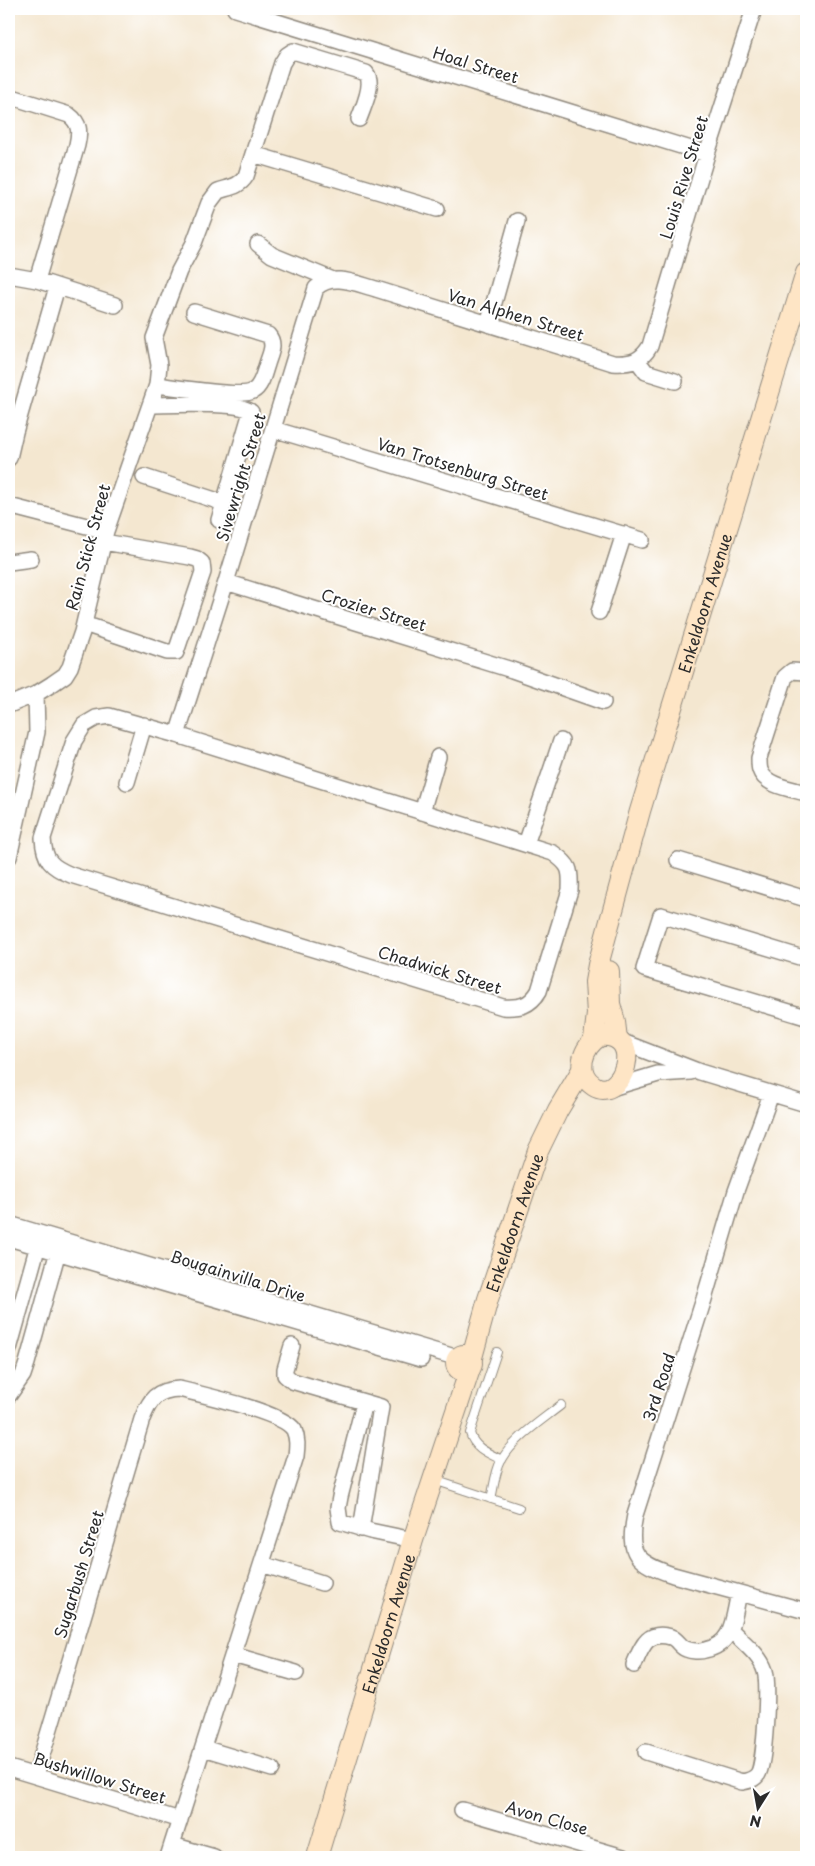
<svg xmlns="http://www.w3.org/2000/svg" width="815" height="1866" font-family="'Playpen Sans',sans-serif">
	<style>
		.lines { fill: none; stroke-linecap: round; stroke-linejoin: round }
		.lane-casing { stroke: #90897e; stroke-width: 10 }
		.street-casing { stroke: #90897e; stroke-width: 18 }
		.secondary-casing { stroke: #90897e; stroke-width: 22 }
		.lane { stroke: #fff; stroke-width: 8 }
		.street { stroke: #fff; stroke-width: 15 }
		.secondary { stroke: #fee5c5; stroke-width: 20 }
		.labels { text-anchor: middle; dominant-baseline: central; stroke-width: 4; stroke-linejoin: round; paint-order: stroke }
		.street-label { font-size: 16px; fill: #2b2b2b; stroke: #fff }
	</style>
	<rect width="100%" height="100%" fill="#fff"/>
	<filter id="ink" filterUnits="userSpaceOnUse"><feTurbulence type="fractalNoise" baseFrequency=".02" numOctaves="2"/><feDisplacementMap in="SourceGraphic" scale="10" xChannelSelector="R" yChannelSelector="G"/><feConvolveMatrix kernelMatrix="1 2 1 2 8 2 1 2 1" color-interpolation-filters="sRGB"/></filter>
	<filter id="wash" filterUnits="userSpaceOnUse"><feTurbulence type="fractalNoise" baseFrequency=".0096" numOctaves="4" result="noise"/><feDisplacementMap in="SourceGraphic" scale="20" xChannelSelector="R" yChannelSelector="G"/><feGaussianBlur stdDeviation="1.12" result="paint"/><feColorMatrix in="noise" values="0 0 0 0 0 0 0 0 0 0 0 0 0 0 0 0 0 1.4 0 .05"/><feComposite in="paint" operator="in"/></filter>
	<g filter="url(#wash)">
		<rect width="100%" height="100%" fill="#f4e7d0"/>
	</g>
	<g filter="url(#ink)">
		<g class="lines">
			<defs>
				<path id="lane" d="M497,1352L470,1433C474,1448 488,1453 502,1460
					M434,1480L519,1508
					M491,1499C494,1487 495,1472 501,1461C514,1438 541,1421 561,1405"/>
				<path id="street" d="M235,9L707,154
					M9,96L69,115C80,123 80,132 77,145L37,280
					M253,154L437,209
					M258,244L272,255L333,280
					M9,275L37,280L115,305
					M488,324L517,221
					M637,360L646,372L675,381
					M157,385C174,387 243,398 253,391C262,386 264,372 267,364C270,354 276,344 268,335L194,312
					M150,405C169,405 240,401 251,412L219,520
					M273,429L642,540
					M9,458L15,432L57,287
					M144,477L224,503
					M9,506L106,531
					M9,562L31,559
					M226,582L512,670L603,702
					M599,612L624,534
					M93,627L167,652H176L203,572L202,563L197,559L190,557L104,542
					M806,672L792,671L785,677L759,758C759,761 759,767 760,770C765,786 792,789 806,793
					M9,705L36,694L52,684L65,675L70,667L82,632L106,531L157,385L159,365L154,338L179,271L194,243L209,203L218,191C230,187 239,187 246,176L282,63L287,55L293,51L366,73C375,84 363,107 359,119
					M109,716L177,735L553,853C570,865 571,869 570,890L539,991C530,1006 520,1008 503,1007L71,875C51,867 44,860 43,838L74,741L84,725L96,718Z
					M177,735L226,582L316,288C332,272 357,284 376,289L613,363C630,364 641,362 650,346L707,154L754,9
					M127,782L144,725
					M422,812L438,757
					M526,844L561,741
					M9,857L37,732L36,694
					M678,860L806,899
					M806,959L661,915L644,969L806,1017
					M620,1041L700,1072L806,1104
					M611,1088L658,1074L691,1072
					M771,1094L736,1191L704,1299L635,1515C627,1555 636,1562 673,1575L806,1611
					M9,1224L458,1358
					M9,1238L421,1359
					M292,1346L285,1369V1375L292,1381L381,1407L361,1529
					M9,1349L40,1238
					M9,1395L23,1375L27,1363L60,1244
					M364,1403L340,1497L338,1508L340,1522L370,1531L413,1540
					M262,1564L322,1583
					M233,1655L296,1673
					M634,1665C642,1646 647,1630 671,1637C677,1639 680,1647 686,1649C691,1651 700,1652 705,1650C734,1644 733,1618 739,1593
					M203,1748L272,1769
					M646,1752L742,1782C748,1781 754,1780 758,1774C765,1763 769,1684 765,1671C760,1654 742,1642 731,1630
					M9,1768L180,1820
					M36,1775L142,1419C150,1399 156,1390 179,1389C200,1394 284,1413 294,1430C298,1439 297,1447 296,1456L168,1857
					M462,1810L623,1857
					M172,1845L214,1857"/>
				<g id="secondary">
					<path d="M609,971L610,1004L615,1022L617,1039"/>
					<path d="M600,1036C647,1032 622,1104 594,1086C574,1073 582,1047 600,1036Z"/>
					<path id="s1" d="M594,1039L597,1014L595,982L598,965L640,811L806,273"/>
					<circle cx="464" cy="1363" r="8"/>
					<path id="s2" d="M471,1361L488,1299L538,1151L558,1110L582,1070"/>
					<path id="s3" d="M317,1857L413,1540L470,1369"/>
				</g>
			</defs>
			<use href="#lane" class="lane-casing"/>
			<use href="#street" class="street-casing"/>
			<use href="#secondary" class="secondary-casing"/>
			<use href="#lane" class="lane"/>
			<use href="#street" class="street"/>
			<use href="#secondary" class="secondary"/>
		</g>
	</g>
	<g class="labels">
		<g class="street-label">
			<text transform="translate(476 64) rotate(17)">Hoal Street</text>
			<text transform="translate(683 177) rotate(-73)">Louis Rive Street</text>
			<text transform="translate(516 314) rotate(17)">Van Alphen Street</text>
			<text transform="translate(463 468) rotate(17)">Van Trotsenburg Street</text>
			<text transform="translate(240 477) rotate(-73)">Sivewright Street</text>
			<text transform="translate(87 547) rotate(-75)">Rain Stick Street</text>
			<text stroke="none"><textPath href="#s1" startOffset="452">Enkeldoorn Avenue</textPath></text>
			<text transform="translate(374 609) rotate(17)">Crozier Street</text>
			<text transform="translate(440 969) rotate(17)">Chadwick Street</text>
			<text stroke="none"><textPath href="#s2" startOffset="145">Enkeldoorn Avenue</textPath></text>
			<text transform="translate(238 1275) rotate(17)">Bougainvilla Drive</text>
			<text transform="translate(658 1387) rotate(-72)">3rd Road</text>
			<text transform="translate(78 1574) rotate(-73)">Sugarbush Street</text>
			<text stroke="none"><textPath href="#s3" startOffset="244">Enkeldoorn Avenue</textPath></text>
			<text transform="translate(100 1777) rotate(17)">Bushwillow Street</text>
			<text transform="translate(547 1817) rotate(16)">Avon Close</text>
		</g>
	</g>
	<rect width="815" height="1866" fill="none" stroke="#fff" stroke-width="30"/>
	<g transform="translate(758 1808) rotate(191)" stroke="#ffffff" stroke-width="4" paint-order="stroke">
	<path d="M0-4L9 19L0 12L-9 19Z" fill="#2b2b2b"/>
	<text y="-8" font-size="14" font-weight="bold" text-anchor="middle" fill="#2b2b2b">N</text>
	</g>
</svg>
